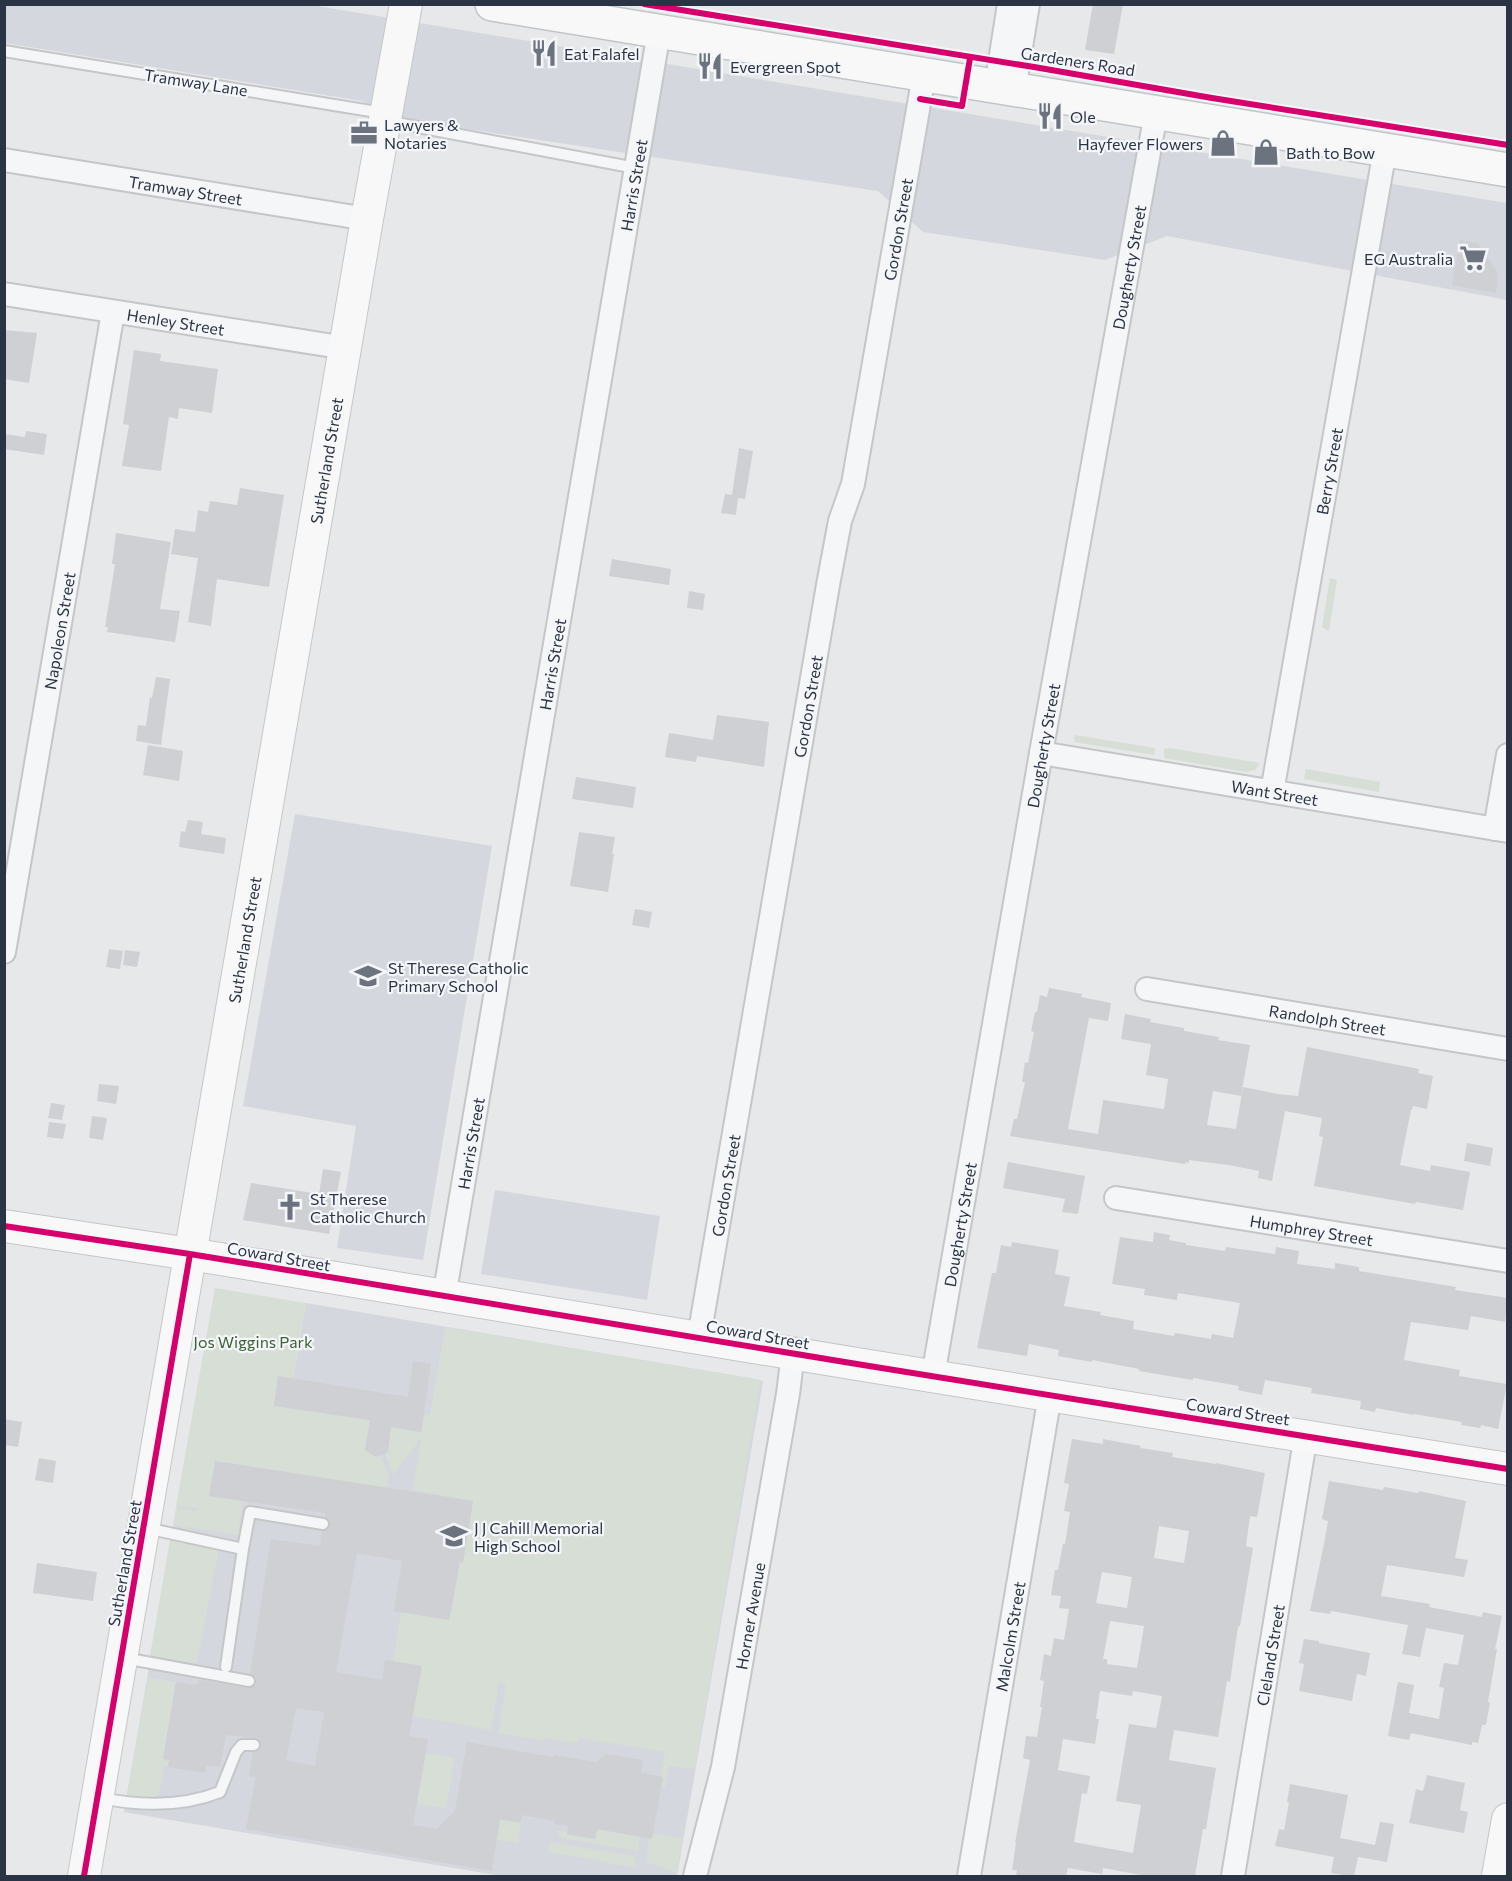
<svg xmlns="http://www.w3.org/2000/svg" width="1512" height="1881" font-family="Commissioner,sans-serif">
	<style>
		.built { fill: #d4d7dd }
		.green { fill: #d6ded6 }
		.building { fill: #ced0d3; fill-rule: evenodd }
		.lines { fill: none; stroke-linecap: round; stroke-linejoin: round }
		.lane-casing { stroke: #c4c6c8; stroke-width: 14 }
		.street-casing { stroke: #c4c6c8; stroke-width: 26 }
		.secondary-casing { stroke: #c4c6c8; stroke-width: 34 }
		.primary-casing { stroke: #c2c5c8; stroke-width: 36 }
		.lane { stroke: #f5f6f7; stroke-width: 10 }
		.street { stroke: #f5f6f7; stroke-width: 22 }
		.secondary { stroke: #f8f8f8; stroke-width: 32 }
		.primary { stroke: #f8f8f8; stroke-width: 33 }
		.cycleway-casing { stroke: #f4f6f9; stroke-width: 10 }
		.cycleway { stroke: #d6006c; stroke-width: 6 }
		.labels { text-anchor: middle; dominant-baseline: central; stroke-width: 4.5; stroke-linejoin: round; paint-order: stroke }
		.poi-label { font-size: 16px; fill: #2b3445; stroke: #f4f6f9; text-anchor: start }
		.street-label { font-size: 16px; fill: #2b3445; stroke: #f4f6f9 }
		.park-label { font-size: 16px; fill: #3f6138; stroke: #f4f6f9 }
	</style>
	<rect width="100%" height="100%" fill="#e6e8ea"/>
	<path class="built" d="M4,5H311L1507,203V300L1167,236L1105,260L923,232L878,191L407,120L362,101L5,43Z
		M295,814L492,846L423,1260L337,1248L356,1126L243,1106Z
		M495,1190L660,1216L647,1300L481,1274Z
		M306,1303L761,1380L763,1382L677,1876H501L124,1812L199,1379L290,1395Z"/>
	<path class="green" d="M1330,578L1337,580L1329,631L1322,627Z
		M1075,735L1155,748L1154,755L1074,742Z
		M1170,748L1260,763L1255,770L1246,772L1164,758V749Z
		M1306,769L1380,782L1379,792L1304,779Z
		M215,1288L306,1303L290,1395L276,1393L274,1406L403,1425V1429L421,1432L425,1414H430L445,1327L761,1380L695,1769L669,1766L665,1788L661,1787L663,1777L661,1776L665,1752L579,1738L578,1743L544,1738L543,1741L498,1733L506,1684L499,1683L491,1730L412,1716L422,1666L393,1661L401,1612L450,1620L458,1572L411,1554L463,1562L473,1501L413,1490L421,1438L393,1475L376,1431L367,1435L365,1450L376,1457L380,1455L390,1477L386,1488L215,1461L209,1496L243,1500L238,1535L173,1525L176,1508L196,1511V1508L176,1506Z
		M170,1540L219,1549L196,1668L150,1656Z
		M148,1677L176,1682L163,1759L169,1760L168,1766H164L160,1791L157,1797L149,1799L127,1795Z
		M426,1753L455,1758L446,1809L417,1803Z
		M478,1816L521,1823L518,1843L497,1840L498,1830Z
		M597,1829L640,1837L638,1851L561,1838L555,1830L567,1832V1834L595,1839Z
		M653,1834L683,1838L677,1873L646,1862L649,1838Z
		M550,1842L633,1856L636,1863V1868L548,1852Z"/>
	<path class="building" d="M1093,4H1123L1114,54L1085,50Z
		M1460,240L1478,243L1498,273L1496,293L1452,285Z
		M4,330L37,333L29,383L4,379Z
		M134,350L161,354L160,361L218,369L212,413L179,408L178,419L169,417L161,471L122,466L129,425L123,424Z
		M26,431L47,434L44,455L4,449V434L25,437Z
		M739,448L753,451L745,499L738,498L736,515L721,513L725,494L732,495Z
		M240,488L284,495L269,587L217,579L211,626L188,622L198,558L171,554L175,529L195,532L198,510L208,512L210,501L237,505Z
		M116,533L171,542L160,609L180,611L175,642L107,632L108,627H105L115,564H112Z
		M612,559L671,569L669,585L609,576Z
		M689,591L705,594L703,610L687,608Z
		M156,677L170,679L161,745L136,741L138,725L146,726L150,697L152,698Z
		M717,715L769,722L764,767L697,756L696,762L665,757L669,733L713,740Z
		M148,745L183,751L179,781L143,775Z
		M576,777L636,787L633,808L572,799Z
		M188,820L203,822L201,834L226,838L224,854L179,847L181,831L185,832Z
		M579,832L615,837L612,854H614L608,892L570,886Z
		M635,909L652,912L649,928L632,925Z
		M109,949L123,951L120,969L106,967Z
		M125,950L140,952L137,967L123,965Z
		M1049,988L1082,994L1081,997L1111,1003L1108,1021L1089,1018L1068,1129L1098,1134L1103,1100L1164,1109L1168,1079L1146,1075L1151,1044L1121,1039L1125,1014L1151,1019L1150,1022L1184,1028V1031L1219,1037L1218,1040L1250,1045L1241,1096L1213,1091L1207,1125L1236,1129L1243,1087L1278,1094L1298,1096L1307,1047L1419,1069L1418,1073L1433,1076L1427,1109L1413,1106L1412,1110H1411L1400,1165L1430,1171L1431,1165L1470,1172L1463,1210L1416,1202L1415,1204L1314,1186L1323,1137L1319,1136L1322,1118L1285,1111L1272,1181L1258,1178L1259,1171L1229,1165L1189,1160V1163L1186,1162L1185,1164L1010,1136L1014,1119H1017L1025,1082H1022L1025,1062L1028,1063L1034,1032L1031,1031L1035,1012H1037L1040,995L1047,997Z
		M99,1084L119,1086L116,1104L97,1101Z
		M51,1103L65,1105L62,1120L48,1118Z
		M92,1116L107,1118L103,1140L89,1138Z
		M49,1122L66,1124L63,1139L47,1137Z
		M1467,1143L1493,1148L1490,1166L1464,1161Z
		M1008,1162L1085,1176L1078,1214L1062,1212L1065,1199L1003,1188Z
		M323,1169L341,1172L329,1234L243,1220L251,1183L319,1194Z
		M1154,1232L1170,1235L1169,1240L1186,1243V1245L1225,1251L1226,1247L1275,1254L1276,1247L1299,1251L1297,1264L1335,1269V1263L1359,1267V1271L1456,1287L1455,1290L1508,1298L1505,1322L1471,1316L1468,1330L1411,1322L1404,1360L1460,1370L1459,1376L1507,1384L1498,1429L1481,1425L1480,1428L1461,1425L1462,1422L1414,1414V1415L1376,1408L1375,1412L1360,1409L1361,1401L1311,1393L1312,1388L1265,1380L1262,1395L1238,1390L1239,1386L1193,1378V1380L1139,1371V1369L1092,1360V1362L1058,1356L1059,1350L1029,1344L1027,1356L977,1348L992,1273H996L1001,1245L1011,1247L1012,1242L1059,1250L1055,1274L1070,1277L1064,1306L1101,1312L1100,1315L1134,1321L1133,1329L1174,1336L1175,1333L1211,1339L1212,1334L1233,1338L1240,1303L1178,1293L1177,1300L1144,1295L1145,1289L1112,1284L1120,1237L1153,1242Z
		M413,1361L431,1364L421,1432L391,1427L388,1452L376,1457L365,1450L370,1420L274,1406L278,1376L408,1397Z
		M4,1419L22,1422L18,1447L4,1445Z
		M1072,1439L1103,1444V1439L1141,1446L1140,1448L1173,1453L1172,1457L1216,1464V1463L1265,1473L1257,1517L1250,1516L1246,1546L1253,1548L1240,1626H1238L1230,1682L1227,1681L1218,1737L1174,1730L1169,1760L1216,1768L1206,1829H1203L1195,1876H1141V1875L1103,1868L1102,1874L1068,1868L1066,1876H1016L1017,1870H1012L1016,1843H1015L1030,1760L1023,1758L1026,1736L1037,1737L1042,1707H1040L1044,1681L1040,1680L1044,1654L1051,1656L1054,1638L1064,1640L1069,1609L1059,1608L1061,1596L1051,1595L1055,1570H1058L1063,1544H1065L1070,1512L1064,1511L1069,1484L1064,1483ZM1159,1526L1189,1531L1184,1563L1154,1558ZM1102,1572L1132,1577L1127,1608L1096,1603ZM1110,1621L1144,1626L1137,1668L1107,1664V1659H1103ZM1100,1691L1132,1696L1133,1691L1162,1696L1156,1728L1129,1724L1116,1801L1141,1805L1133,1853L1074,1842L1082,1793L1087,1794L1090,1776L1058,1770L1063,1739L1095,1744L1099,1719H1096Z
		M39,1458L56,1461L53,1483L35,1480Z
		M215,1461L473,1501L463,1563L460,1562L449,1620L394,1611L402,1561L357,1553L336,1672L382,1680L385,1660L422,1666L409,1736L428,1739L413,1825L436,1829L455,1811L467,1742L553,1757L554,1755L596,1762L606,1754L643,1760L641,1773L663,1777L652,1839L597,1829L595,1839L567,1834L568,1826L554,1824L555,1821L522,1815L521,1823L500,1819L492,1871L246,1829L256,1777L249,1776L253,1752L258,1751L261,1746L257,1738L226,1735L220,1767L206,1765L205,1773L168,1767L169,1760L163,1759L176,1682L197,1685L198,1680L248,1688L254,1686L256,1683V1678L250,1674L271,1539L320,1546L322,1531L328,1529L330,1525L328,1519L325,1517V1513L209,1496ZM296,1708L324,1712L315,1766L286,1760Z
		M1329,1481L1383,1490L1384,1487L1418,1493L1419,1491L1466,1501L1455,1558L1468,1560L1464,1577L1387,1565L1381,1596L1430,1604L1429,1607L1482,1617L1483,1612L1502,1616L1495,1649H1497L1488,1702L1490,1703L1486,1725H1482L1478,1743L1472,1742V1745L1411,1733L1409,1740L1388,1736L1398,1682L1414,1685L1409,1713L1439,1719L1444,1688L1439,1687L1444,1663L1458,1665L1464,1635L1426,1628L1420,1657L1402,1654L1408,1625L1331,1611L1330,1614L1310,1611L1325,1539L1328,1521L1322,1519Z
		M37,1563L97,1572L93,1601L33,1593Z
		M1304,1639L1319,1641V1643L1370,1653L1366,1676L1357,1674L1352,1701L1299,1691L1304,1664L1299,1663Z
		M1427,1775L1465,1783L1460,1810L1468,1812L1464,1833L1409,1823L1416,1789L1423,1791Z
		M1290,1784L1348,1795L1340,1838L1375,1845L1380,1822L1394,1824L1387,1862L1358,1857L1354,1876H1349L1331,1873L1334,1857L1275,1846L1279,1829L1284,1830L1289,1802H1287Z"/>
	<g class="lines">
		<defs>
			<path id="lane" d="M4,51L383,113
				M386,121L636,168
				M146,1528L243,1549L226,1667
				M243,1549L250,1512L323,1524
				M124,1658L249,1681
				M101,1798C140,1806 182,1807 220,1792L236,1752L242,1745H254"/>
			<g id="street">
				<path d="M996,87L1009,4"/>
				<path d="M1014,90L1028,4"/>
				<path id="s1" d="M4,160L367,219"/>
				<path id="s2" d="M4,294L346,348"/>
				<path id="s3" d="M1041,753L1508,831"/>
				<path id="s4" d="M1272,792L1385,150"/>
				<path d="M1495,829L1508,755"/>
				<path id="s5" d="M4,952L113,312"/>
				<path id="s6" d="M1147,989L1508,1049"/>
				<path id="s7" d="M1116,1198L1508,1261"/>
				<path id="s8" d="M444,1297L659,32"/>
				<path id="s9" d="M699,1337L828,585L840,521L853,484L924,75"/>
				<path id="s10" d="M933,1376L1041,753L1156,113"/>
				<path id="s11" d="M695,1876L723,1767L788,1394L793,1353"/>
				<path id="s12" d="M969,1876L1050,1395"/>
				<path id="s13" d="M1233,1876L1306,1435"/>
			</g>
			<g id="secondary">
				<path d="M4,1226L190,1254L863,1365L1508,1469"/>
				<path id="s14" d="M84,1876L367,219L406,4"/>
				<path d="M1498,1876L1508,1819"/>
			</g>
			<path id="primary" d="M492,4L1508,170"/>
		</defs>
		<use href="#lane" class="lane-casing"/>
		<use href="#street" class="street-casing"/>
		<use href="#secondary" class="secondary-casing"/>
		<use href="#primary" class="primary-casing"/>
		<use href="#lane" class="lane"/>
		<use href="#street" class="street"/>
		<use href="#secondary" class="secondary"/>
		<use href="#primary" class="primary"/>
		<defs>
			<path id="cycleway" d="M644,4L1034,67L1212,98L1508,145
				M920,99L962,106L970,58
				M4,1226L190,1254L863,1365L1508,1469
				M84,1876L190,1254"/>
		</defs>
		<use href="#cycleway" class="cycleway-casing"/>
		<use href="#cycleway" class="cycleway"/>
	</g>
	<defs>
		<symbol id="restaurant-bare" viewBox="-9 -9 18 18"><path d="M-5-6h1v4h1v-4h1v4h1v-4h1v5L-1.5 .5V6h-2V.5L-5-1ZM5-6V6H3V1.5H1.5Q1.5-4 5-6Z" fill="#6c737f" stroke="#f4f6f9" stroke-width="2.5" paint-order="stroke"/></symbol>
		<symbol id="office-bare" viewBox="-9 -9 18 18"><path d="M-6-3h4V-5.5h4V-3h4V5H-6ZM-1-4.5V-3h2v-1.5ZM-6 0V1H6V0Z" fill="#6c737f" stroke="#f4f6f9" stroke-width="2.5" paint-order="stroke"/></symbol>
		<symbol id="shop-bare" viewBox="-9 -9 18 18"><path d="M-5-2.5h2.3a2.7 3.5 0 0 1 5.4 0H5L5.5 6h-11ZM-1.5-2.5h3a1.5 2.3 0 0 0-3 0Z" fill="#6c737f" stroke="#f4f6f9" stroke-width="2.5" paint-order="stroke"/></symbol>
		<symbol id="supermarket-bare" viewBox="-9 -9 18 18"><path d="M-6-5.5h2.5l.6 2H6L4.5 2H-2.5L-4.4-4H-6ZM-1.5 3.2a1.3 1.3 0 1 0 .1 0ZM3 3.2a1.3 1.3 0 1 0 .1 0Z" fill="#6c737f" stroke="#f4f6f9" stroke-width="2.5" paint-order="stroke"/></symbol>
		<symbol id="school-bare" viewBox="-9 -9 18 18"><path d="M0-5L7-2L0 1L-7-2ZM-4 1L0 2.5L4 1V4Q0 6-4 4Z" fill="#6c737f" stroke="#f4f6f9" stroke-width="2.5" paint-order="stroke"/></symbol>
		<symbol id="church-bare" viewBox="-9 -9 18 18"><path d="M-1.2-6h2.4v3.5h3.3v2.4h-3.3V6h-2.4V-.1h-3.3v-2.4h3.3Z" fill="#6c737f" stroke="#f4f6f9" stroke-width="2.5" paint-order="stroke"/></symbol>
	</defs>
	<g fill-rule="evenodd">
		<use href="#restaurant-bare" x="525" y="34" width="38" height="38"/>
		<use href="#restaurant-bare" x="691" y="47" width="38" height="38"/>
		<use href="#restaurant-bare" x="1031" y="97" width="38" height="38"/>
		<use href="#office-bare" x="345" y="114" width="38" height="38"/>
		<use href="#shop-bare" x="1204" y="124" width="38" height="38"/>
		<use href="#shop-bare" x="1247" y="133" width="38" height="38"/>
		<use href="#supermarket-bare" x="1454" y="239" width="38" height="38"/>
		<use href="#school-bare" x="349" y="957" width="38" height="38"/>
		<use href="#church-bare" x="271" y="1188" width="38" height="38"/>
		<use href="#school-bare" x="435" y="1517" width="38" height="38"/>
	</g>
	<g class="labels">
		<g class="poi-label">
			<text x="564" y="53">Eat Falafel</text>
			<text x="730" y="66">Evergreen Spot</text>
			<text x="1070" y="116">Ole</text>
			<text x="384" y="124">Lawyers &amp;<tspan x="384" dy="18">Notaries</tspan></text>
			<text x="1203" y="143" text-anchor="end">Hayfever Flowers</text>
			<text x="1286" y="152">Bath to Bow</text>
			<text x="1453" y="258" text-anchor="end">EG Australia</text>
			<text x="388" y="967">St Therese Catholic<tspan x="388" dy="18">Primary School</tspan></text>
			<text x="310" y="1198">St Therese<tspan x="310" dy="18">Catholic Church</tspan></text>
			<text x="474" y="1527">J J Cahill Memorial<tspan x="474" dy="18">High School</tspan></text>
		</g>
		<g class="street-label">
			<text transform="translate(1078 61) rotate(9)">Gardeners Road</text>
			<text transform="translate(196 82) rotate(9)">Tramway Lane</text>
			<text stroke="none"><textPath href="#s8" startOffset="1128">Harris Street</textPath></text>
			<text stroke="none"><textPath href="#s1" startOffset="184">Tramway Street</textPath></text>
			<text stroke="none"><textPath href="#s9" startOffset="1126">Gordon Street</textPath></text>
			<text stroke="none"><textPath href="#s10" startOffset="1126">Dougherty Street</textPath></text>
			<text stroke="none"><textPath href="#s2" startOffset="174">Henley Street</textPath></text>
			<text stroke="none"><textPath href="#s14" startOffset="1436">Sutherland Street</textPath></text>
			<text stroke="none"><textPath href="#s4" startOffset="326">Berry Street</textPath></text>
			<text stroke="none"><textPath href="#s5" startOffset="326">Napoleon Street</textPath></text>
			<text stroke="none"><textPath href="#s8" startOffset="642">Harris Street</textPath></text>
			<text stroke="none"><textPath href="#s9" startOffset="640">Gordon Street</textPath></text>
			<text stroke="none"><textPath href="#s10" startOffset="640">Dougherty Street</textPath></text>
			<text stroke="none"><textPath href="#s3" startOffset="237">Want Street</textPath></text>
			<text stroke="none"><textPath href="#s14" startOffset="950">Sutherland Street</textPath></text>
			<text stroke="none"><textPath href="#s6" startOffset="183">Randolph Street</textPath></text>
			<text stroke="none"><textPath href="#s8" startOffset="156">Harris Street</textPath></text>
			<text stroke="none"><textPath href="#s9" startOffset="154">Gordon Street</textPath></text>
			<text stroke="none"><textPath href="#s10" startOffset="154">Dougherty Street</textPath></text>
			<text stroke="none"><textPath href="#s7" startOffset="198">Humphrey Street</textPath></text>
			<text transform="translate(279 1256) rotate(10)">Coward Street</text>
			<text transform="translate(758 1334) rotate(10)">Coward Street</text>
			<text transform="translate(1238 1411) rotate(9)">Coward Street</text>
			<text transform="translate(124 1563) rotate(-80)">Sutherland Street</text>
			<text stroke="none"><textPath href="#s11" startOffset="266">Horner Avenue</textPath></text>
			<text stroke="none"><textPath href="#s12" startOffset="243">Malcolm Street</textPath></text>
			<text stroke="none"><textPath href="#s13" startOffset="224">Cleland Street</textPath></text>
		</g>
		<g class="park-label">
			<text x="253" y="1341">Jos Wiggins Park</text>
		</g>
	</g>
	<rect width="1512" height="1881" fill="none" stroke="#2b3445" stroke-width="12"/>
</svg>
